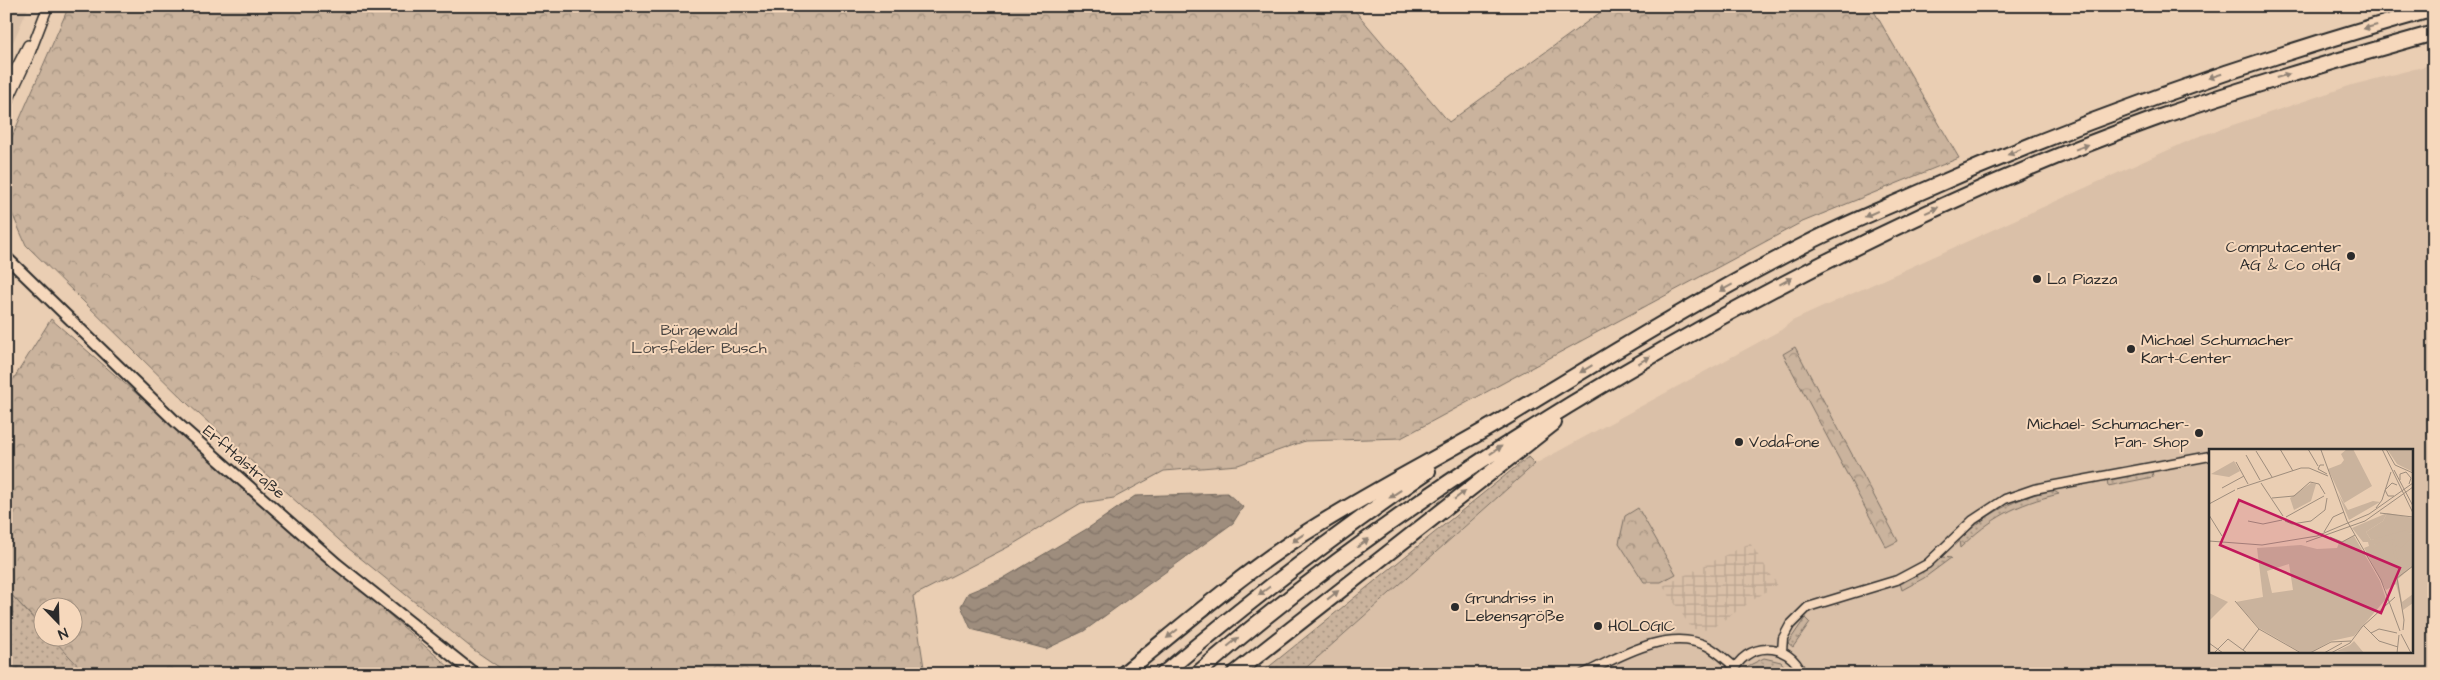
<svg xmlns="http://www.w3.org/2000/svg" width="2440" height="680" font-family="'Architects Daughter',sans-serif">
	<style>
		.built { fill: #dac0a8; fill-rule: evenodd }
		.industrial { fill: url(#industrial-grid) }
		.grass { fill: url(#grass-dots); stroke: #7a6f64 }
		.forest { fill: url(#forest-crowns); stroke: #7a6f64 }
		.water { fill: url(#water-waves); stroke: #70665c }
		.lines { fill: none; stroke-linecap: round; stroke-linejoin: round }
		.minor-casing { stroke: #2b2b2b; stroke-width: 11 }
		.tertiary-casing { stroke: #2b2b2b; stroke-width: 12 }
		.secondary-casing { stroke: #2b2b2b; stroke-width: 14 }
		.motorway-casing { stroke: #2b2b2b; stroke-width: 18 }
		.minor { stroke: #f6d8bc; stroke-width: 8 }
		.tertiary { stroke: #f6d8bc; stroke-width: 9 }
		.secondary { stroke: #f6d8bc; stroke-width: 10 }
		.motorway { stroke: #f6d8bc; stroke-width: 14 }
		.oneway { fill: #908274 }
		.poi-dot { fill: #2b2b2b; stroke: #f6d8bc; stroke-width: 2 }
		.labels { text-anchor: middle; dominant-baseline: central; stroke-width: 4; stroke-linejoin: round; paint-order: stroke }
		.poi-label { font-size: 16px; fill: #2b2b2b; stroke: #f6d8bc; text-anchor: start }
		.park-label { font-size: 16px; fill: #4b4642; stroke: #f6d8bc }
		.street-label { font-size: 16px; fill: #2b2b2b; stroke: #f6d8bc }
		.inset-road { fill: none; stroke: #9e8d7d; stroke-width: 1 }
		.view { fill: #c2185b; fill-opacity: 0.15; stroke: #c2185b; stroke-width: 2.5 }
		.inset-edge { fill: none; stroke: #2b2b2b; stroke-width: 2.5 }
	</style>
	<defs>
		<pattern id="industrial-grid" width="8" height="8" patternUnits="userSpaceOnUse" patternTransform="scale(1.25)"><rect width="8" height="8" fill="#dac0a8"/><path d="M0 4h8M4 0v8" fill="none" stroke="#bba591"/></pattern>
		<pattern id="grass-dots" width="8" height="8" patternUnits="userSpaceOnUse" patternTransform="scale(1.25)"><rect width="8" height="8" fill="#cab39d"/><path d="M2 2h.1M6 6h.1" fill="none" stroke="#a49280" stroke-width="1.8" stroke-linecap="round"/></pattern>
		<pattern id="forest-crowns" width="20" height="18" patternUnits="userSpaceOnUse" patternTransform="scale(1.25)"><rect width="20" height="18" fill="#cab39d"/><path d="M2 6a3 3 0 1 1 6 0M12 15a3 3 0 1 1 6 0" fill="none" stroke="#a49280"/></pattern>
		<pattern id="water-waves" width="16" height="10" patternUnits="userSpaceOnUse" patternTransform="scale(1.25)"><rect width="16" height="10" fill="#9e8d7d"/><path d="M0 5q4-4 8 0t8 0" fill="none" stroke="#817367"/></pattern>
	</defs>
	<rect width="100%" height="100%" fill="#eaceb3"/>
	<filter id="ink" filterUnits="userSpaceOnUse"><feTurbulence type="fractalNoise" baseFrequency=".02" numOctaves="2"/><feDisplacementMap in="SourceGraphic" scale="10" xChannelSelector="R" yChannelSelector="G"/><feConvolveMatrix kernelMatrix="1 2 1 2 8 2 1 2 1" color-interpolation-filters="sRGB"/></filter>
	<g filter="url(#ink)">
		<path class="built" d="M6,6H29L6,58Z
			M2434,64V674H1299L1535,464L1781,330L1792,321L2197,137L2352,85ZM2210,450H2411V651H2210Z"/>
		<path class="industrial" d="M1750,543L1777,584L1709,630L1692,629L1663,586Z"/>
		<path class="grass" d="M1528,457L1535,464L1299,674H1260Z
			M2152,471L2153,477L2108,486L2107,479Z
			M2052,490L2059,494C2016,504 1991,518 1960,548L1959,540C1986,514 2015,498 2052,490Z
			M1942,557L1951,558L1924,578L1902,590L1900,583L1928,567Z
			M6,589L42,628V638H52L61,647L72,638L168,674H6Z
			M1805,618L1810,623L1793,647L1788,643Z
			M1764,658L1781,662L1791,674H1742L1748,666Z"/>
		<path class="forest" d="M69,6H1351L1449,122L1609,6H1871L1959,158L1800,223L1401,438L1305,441L1238,465L1164,471L1114,498L1081,503L1010,546L913,596L925,674H509L474,650L348,548L189,405L26,245L7,202L8,146Z
			M51,319L457,674H86L52,638H72V608H42V627L6,589V391Z
			M1795,347L1898,541L1886,547L1783,354Z
			M1638,508L1676,574L1661,582H1644L1619,543L1625,516Z"/>
		<path class="water" d="M1227,493L1243,507L1233,523L1084,631L1046,649L971,629L961,606L968,593L1002,579L1090,527L1135,496Z"/>
		<g class="lines">
			<defs>
				<path id="minor" d="M1782,651L1783,638L1790,625L1808,607L1897,580L1927,564L1973,520L2005,499L2034,489L2210,456
					M1583,674C1619,657 1667,627 1707,646C1717,651 1726,660 1735,667
					M1732,674C1745,641 1789,640 1802,674"/>
				<path id="tertiary" d="M6,88L28,45
					M6,105L28,58L48,6"/>
				<path id="secondary" d="M6,257L177,423L337,564L475,674"/>
				<path id="motorway" d="M1123,674C1181,627 1237,578 1299,537C1368,492 1442,456 1512,414C1609,355 1706,295 1808,243C1843,225 1880,210 1916,194C2084,119 2257,58 2434,9
					M1163,674C1248,602 1336,534 1428,471
					M1197,674C1328,560 1473,461 1623,373C1793,273 1971,185 2157,118C2248,86 2341,59 2434,33
					M1234,674L1554,423"/>
			</defs>
			<use href="#minor" class="minor-casing"/>
			<use href="#tertiary" class="tertiary-casing"/>
			<use href="#secondary" class="secondary-casing"/>
			<use href="#motorway" class="motorway-casing"/>
			<use href="#minor" class="minor"/>
			<use href="#tertiary" class="tertiary"/>
			<use href="#secondary" class="secondary"/>
			<use href="#motorway" class="motorway"/>
		</g>
		<defs><path id="oneway-solid" d="M-6-.8H1V-3.2L6.5 0L1 3.2V.8H-6Z" transform="scale(1.25)"/></defs>
		<g class="oneway">
			<use href="#oneway-solid" transform="translate(2370 27) rotate(165)"/>
			<use href="#oneway-solid" transform="translate(2215 76) rotate(162)"/>
			<use href="#oneway-solid" transform="translate(2283 76) rotate(-16)"/>
			<use href="#oneway-solid" transform="translate(2082 147) rotate(-21)"/>
			<use href="#oneway-solid" transform="translate(2014 152) rotate(157)"/>
			<use href="#oneway-solid" transform="translate(1932 210) rotate(-24)"/>
			<use href="#oneway-solid" transform="translate(1871 214) rotate(156)"/>
			<use href="#oneway-solid" transform="translate(1786 281) rotate(-28)"/>
			<use href="#oneway-solid" transform="translate(1726 288) rotate(152)"/>
			<use href="#oneway-solid" transform="translate(1644 360) rotate(-31)"/>
			<use href="#oneway-solid" transform="translate(1586 369) rotate(149)"/>
			<use href="#oneway-solid" transform="translate(1496 450) rotate(-34)"/>
			<use href="#oneway-solid" transform="translate(1395 494) rotate(146)"/>
			<use href="#oneway-solid" transform="translate(1460 495) rotate(-38)"/>
			<use href="#oneway-solid" transform="translate(1298 538) rotate(146)"/>
			<use href="#oneway-solid" transform="translate(1363 543) rotate(-37)"/>
			<use href="#oneway-solid" transform="translate(1264 591) rotate(143)"/>
			<use href="#oneway-solid" transform="translate(1333 595) rotate(-38)"/>
			<use href="#oneway-solid" transform="translate(1172 634) rotate(141)"/>
			<use href="#oneway-solid" transform="translate(1233 642) rotate(-40)"/>
		</g>
	</g>
	<g class="poi-dot">
		<circle cx="2351" cy="256" r="5"/>
		<circle cx="2037" cy="279" r="5"/>
		<circle cx="2131" cy="349" r="5"/>
		<circle cx="2199" cy="433" r="5"/>
		<circle cx="1739" cy="442" r="5"/>
		<circle cx="1455" cy="607" r="5"/>
		<circle cx="1598" cy="626" r="5"/>
	</g>
	<g class="labels">
		<g class="poi-label">
			<text x="2341" y="247" text-anchor="end">Computacenter<tspan x="2341" dy="18">AG &amp; Co oHG</tspan></text>
			<text x="2047" y="279">La Piazza</text>
			<text x="2141" y="340">Michael Schumacher<tspan x="2141" dy="18">Kart-Center</tspan></text>
			<text x="2189" y="424" text-anchor="end">Michael- Schumacher-<tspan x="2189" dy="18">Fan- Shop</tspan></text>
			<text x="1749" y="442">Vodafone</text>
			<text x="1465" y="598">Grundriss in<tspan x="1465" dy="18">Lebensgröße</tspan></text>
			<text x="1608" y="626">HOLOGIC</text>
		</g>
		<g class="park-label">
			<text x="699" y="330">Bürgewald<tspan x="699" dy="18">Lörsfelder Busch</tspan></text>
		</g>
		<g class="street-label">
			<text transform="translate(244 462) rotate(41)">Erfttalstraße</text>
		</g>
	</g>
	<g transform="translate(2209 449)">
		<rect width="204" height="204" fill="#eaceb3"/>
		<path d="M138,0H144L163,37L135,54L119,20L132,15L135,11L132,5ZM25,12L31,22L20,28L2,25ZM102,34L107,35L102,52L85,61L81,49ZM178,64L204,69V117L189,130L193,153L204,145V154L194,161L187,135L188,127L164,94L204,84L162,91L157,83L174,72Z" fill="#cab39d"/>
		<path d="M178,0H204V23L188,15ZM129,44L139,61L164,52L171,53L140,71ZM178,64L174,72L157,83L162,91L197,81L204,87L192,99L186,96L189,115L185,116L188,125L203,117L189,127L187,135L177,141L155,99L160,97L159,93H154L143,79ZM186,90L183,95L186,111L184,114L165,95ZM145,87L171,132L177,150L145,187L122,192L101,204H93L50,179L27,153L54,148L48,99L92,96L108,100L128,99L130,94ZM80,115L84,141L63,144L58,122ZM0,144L19,153L0,172ZM145,192L155,204L128,202L141,196Z" fill="#cab39d" fill-rule="evenodd"/>
		<path class="inset-road" d="M71,0L84,22M99,0L109,17M173,0L204,64M177,0L186,16L204,24M112,1L138,72L172,131L191,182M47,2L63,28M37,6L51,31M27,13L39,35M115,16H111L109,20L118,25M185,21L204,57M191,31V25L197,23L202,29L200,35M52,34L74,67M13,39L35,27M28,40L92,19H100L119,27M185,47H179L176,41L183,34L188,36M63,49L85,47L101,33L110,35L116,45M0,55L26,41M167,59L173,51L182,23M171,64L204,68M0,66L13,87M77,68L115,47M39,72L54,75L73,71M76,72L83,75L102,72L116,61L118,49M115,83L124,68L135,63M121,88L133,93L146,86M0,92L53,96L108,87L160,65L204,34M97,93L156,72L204,38M26,152L50,180L92,204M154,176L170,192L189,198M194,181L195,171L188,129L204,117M162,184L170,180L188,184M192,185L202,204M0,194L14,204M34,201L50,180M5,204L19,190L38,204M101,204L122,193L142,192M115,204L133,194M122,204L141,194L153,178L186,148M188,204L190,186"/>
		<path class="view" d="M30,51L191,119L172,164L11,96Z"/>
		<rect width="204" height="204" class="inset-edge"/>
	</g>
	<rect width="2440" height="680" fill="none" stroke="#f6d8bc" stroke-width="25"/>
	<rect x="12" y="12" width="2415" height="655" fill="none" stroke="#2b2b2b" stroke-width="2" filter="url(#ink)"/>
	<g transform="translate(58 622) rotate(157)"><circle r="24" fill="#f6d8bc" stroke="#a59382"/>
	<path d="M0-4L9 19L0 12L-9 19Z" fill="#2b2b2b"/>
	<text y="-8" font-size="14" font-weight="bold" text-anchor="middle" fill="#2b2b2b">N</text>
	</g>
</svg>
